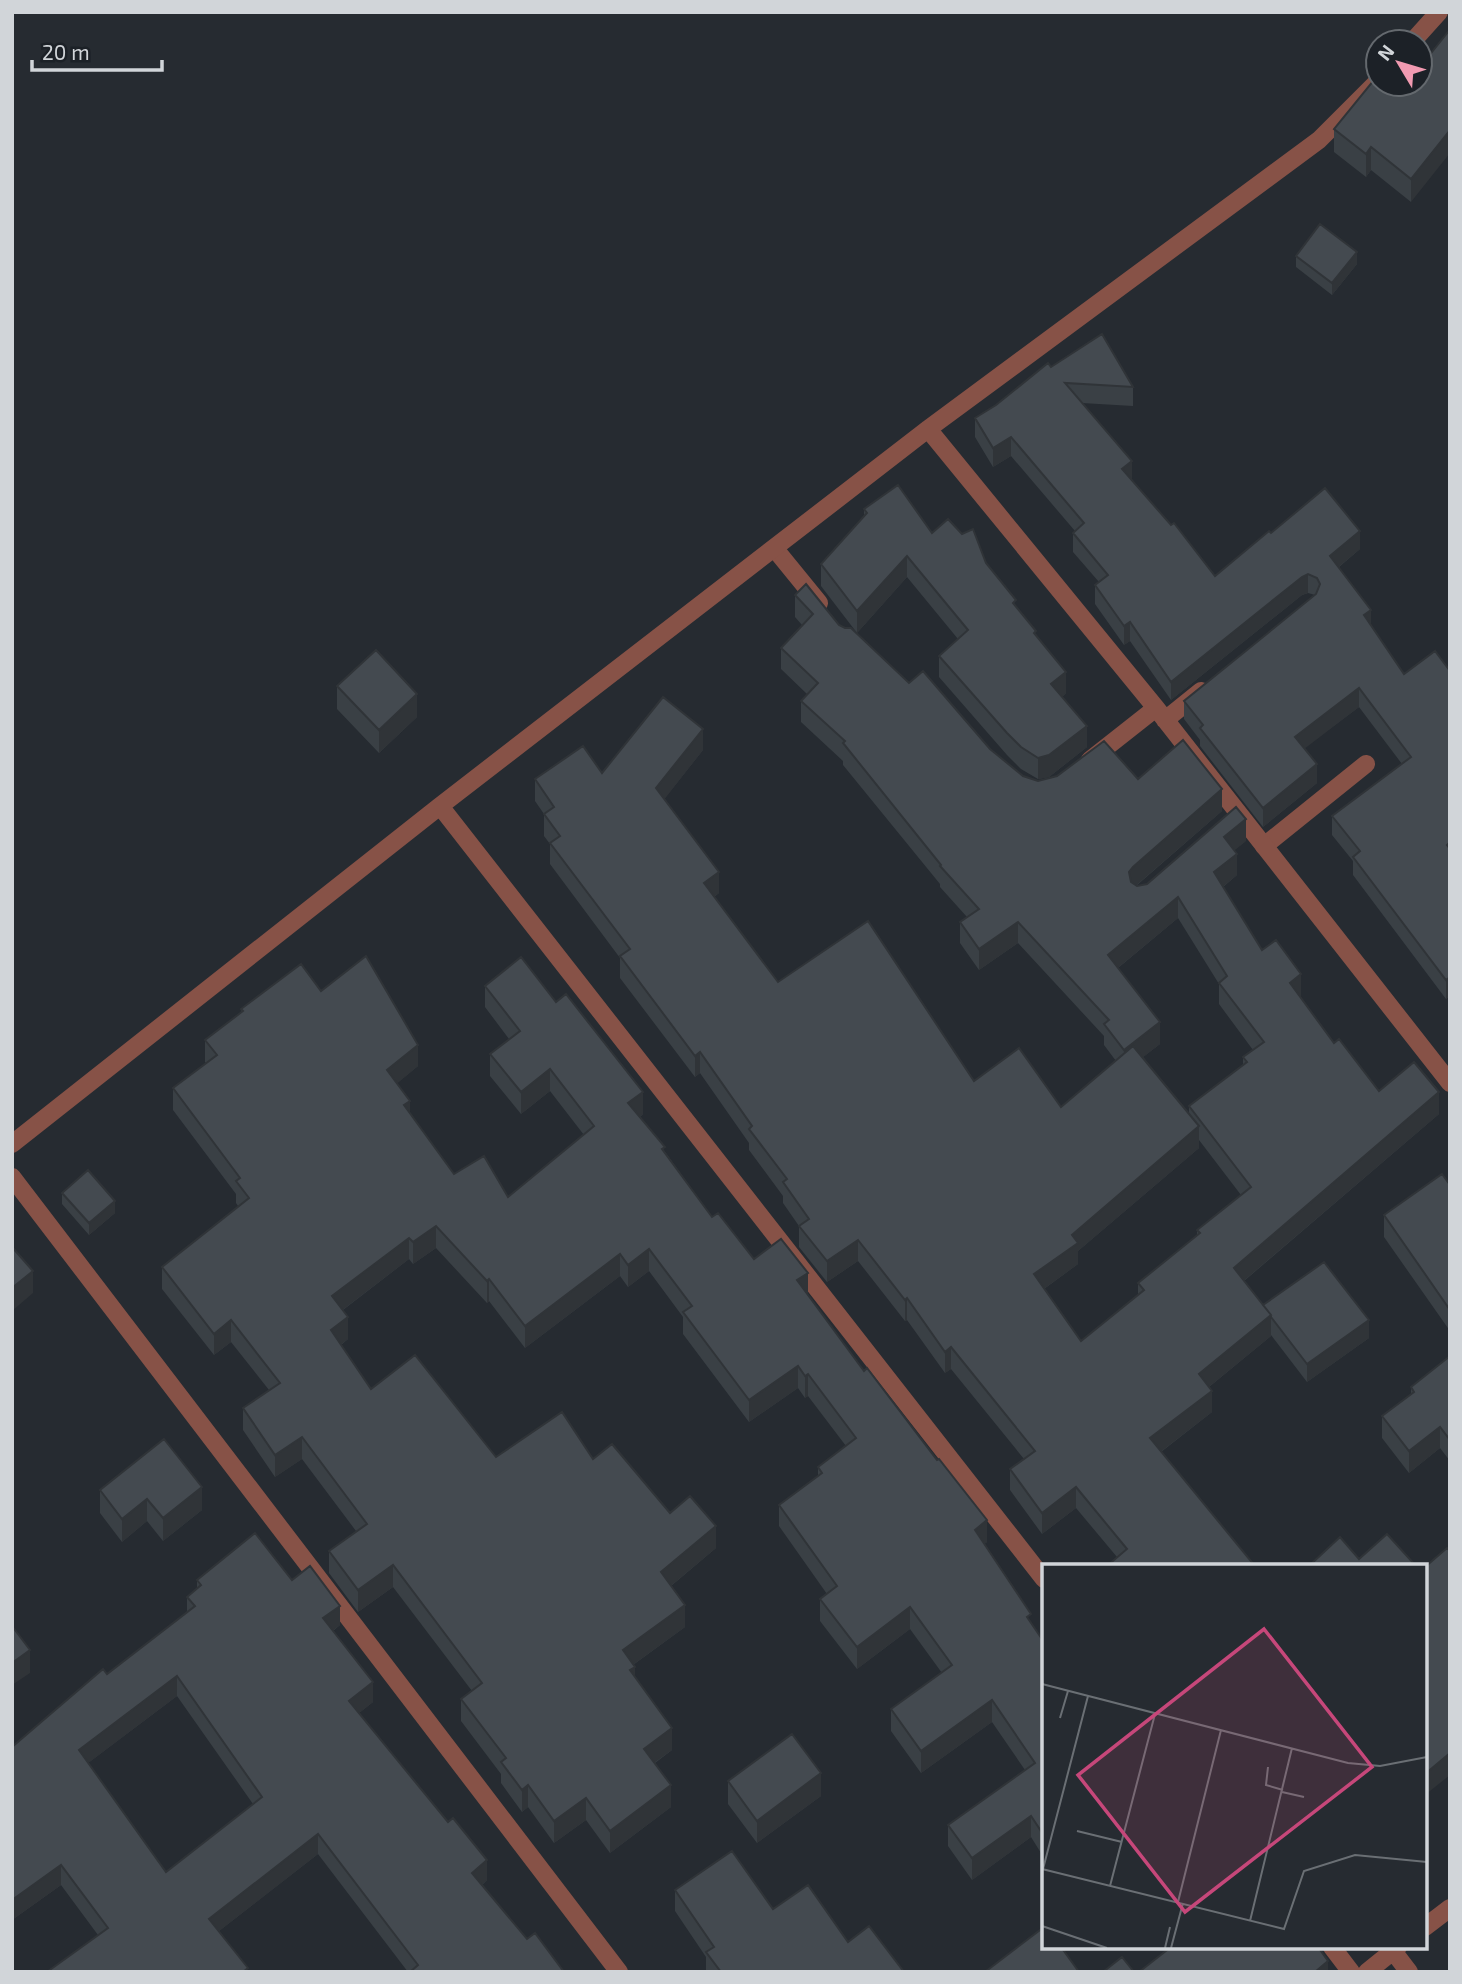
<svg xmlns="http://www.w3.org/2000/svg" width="1462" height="1984" font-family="'Exo 2',sans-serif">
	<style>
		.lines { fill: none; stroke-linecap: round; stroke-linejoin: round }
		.service { stroke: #875247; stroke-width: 18 }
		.minor { stroke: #875247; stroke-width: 18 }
		.wall { fill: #3a4045; fill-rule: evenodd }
		.shaded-wall { fill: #303438 }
		.building { fill: #444a50; stroke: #303438; stroke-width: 2; fill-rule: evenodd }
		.inset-road { fill: none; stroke: #6a6f74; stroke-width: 2 }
		.view { fill: #c6477a; fill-opacity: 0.15; stroke: #c6477a; stroke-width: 3.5 }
		.inset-edge { fill: none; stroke: #d1d5d9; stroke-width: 3.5 }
	</style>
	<rect width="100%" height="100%" fill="#262b31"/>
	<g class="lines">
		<path class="service" d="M775,549L819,603
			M1264,846L1366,764"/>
		<path class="minor" d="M1412,42L1439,12
			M928,429L1156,708L1450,1083
			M1165,720L1201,691
			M1090,760L1156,708
			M440,806L1044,1579
			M12,1144L440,806L928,429L1319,140L1378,81
			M12,1177L619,1972
			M1425,1927L1450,1908
			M1332,1947L1351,1972
			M1393,1951L1409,1972
			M1367,1972L1398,1947"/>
	</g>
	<path class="wall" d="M1420,84L1411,202L1371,170L1366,177L1334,152V129Z
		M1296,256L1357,264L1332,295L1296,267Z
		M1051,367L1133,387V406L1082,403L1131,480L1215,576L1271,533L1360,549L1339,567L1371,625L1404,674L1450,671V996L1446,999L1353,875V861L1332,835V816L1402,764L1359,707L1304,748L1317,783L1263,827L1200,746V740L1184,719V701L1315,595L1308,593L1302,595L1171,700L1130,641L1124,645L1095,604V585L1099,582L1073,552V533L1075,531L1011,456L993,467L975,437V418L996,405Z
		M864,509L932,533L986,563L1036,636L1066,693L1062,697L1087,747L1049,777L1038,779L1021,769L1007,755L939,677V656L958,639L907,577L857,633L821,586V564L864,516Z
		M795,595L839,625L1023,776L1038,781L1138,779L1222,811L1136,886H1137L1147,884L1246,841L1234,850L1237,875L1223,887L1262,950L1301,996L1300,997L1334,1043L1379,1091L1439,1114L1244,1281L1263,1305L1369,1338L1307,1382L1271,1335V1336L1209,1387L1212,1412L1161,1452L1255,1566L1117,1557L1076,1508L1042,1534L1010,1490V1469L1024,1459L951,1369L945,1373L907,1320L905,1321L858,1261L827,1282L799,1247V1226L783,1203V1196L749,1150V1143L700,1073L695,1077L620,978V958L550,864V844L544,836V814L535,801V779L602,773L703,750L664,799L719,893L714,897L778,982L974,1081L1061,1107L1116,1061L1104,1045V1036L1018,943L979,970L960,943V922L967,917L940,887V884L843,765V761L801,722V701L807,694L781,669V648L802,625L795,617ZM1178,918L1219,984V1004L1253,1050L1243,1057V1065L1189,1106V1115L1143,1057L1160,1044L1118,968ZM1199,1140L1241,1195L1197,1230V1235L1138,1283V1295L1081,1341L1044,1289L1078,1264V1251L1199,1148Z
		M337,686L417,717L379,753L337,709Z
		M485,986L643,1114L640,1117L712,1217L754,1259L808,1295L987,1542L984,1544L1031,1623L1044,1642L1041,1853L1031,1837L972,1880L948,1846V1825L1025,1770L992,1722L921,1773L891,1731V1709L942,1673L910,1629L857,1669L820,1621V1599L827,1594L779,1526V1505L818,1476V1467L846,1446L808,1396L805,1398L798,1388L749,1422L683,1334V1317L649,1271L628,1287L620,1276L525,1348L489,1301L487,1303L436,1248L413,1264L409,1259L343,1310L348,1339L341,1345L371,1389L496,1457L593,1459L670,1513L716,1548L671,1586L685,1627L633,1665L635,1677L672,1750L655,1763L671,1807L610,1853L586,1820L554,1843L528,1807L522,1812L501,1783V1774L461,1721V1699L472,1691L393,1587L358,1612L329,1573V1551L356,1531L302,1459L275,1477L243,1430V1408L269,1390L231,1342L214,1355L162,1289V1267L238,1206L236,1203V1194L173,1110V1088L206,1063L205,1062V1040L241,1013V1009L321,991L418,1066L397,1083L410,1113L454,1174L508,1197L584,1135L550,1091L521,1114L490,1076V1054L509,1039L485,1007Z
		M1450,1185V1331L1384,1237V1215Z
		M62,1193L115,1213L89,1235L62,1204Z
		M1450,1356V1461L1440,1448L1409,1473L1382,1438V1416L1411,1395V1387Z
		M164,1439L202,1510L163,1541L147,1521L122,1542L100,1513V1490Z
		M197,1580H292L340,1625L333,1631L373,1702L359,1713L487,1880L482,1885L527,1939L564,1972H408L318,1854L219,1931L248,1972L98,1935L61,1885L12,1920V1747L187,1612V1597L197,1589ZM177,1696L253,1804L166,1872L88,1763Z
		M728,1781L821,1796L757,1843L728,1804Z
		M675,1890L773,1909L848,1942L904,1972H706V1957L675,1911Z"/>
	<path class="shaded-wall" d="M1450,130V153L1411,202V179Z
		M1371,147V170L1366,177V154Z
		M1357,252V264L1332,295V283Z
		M1011,437V456L993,467V448Z
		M1132,461V480L1122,469Z
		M1360,531V549L1330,574V556Z
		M907,556V577L857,633V611Z
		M1308,574V593L1302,595L1171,700V682L1302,577Z
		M1371,610V628L1364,615Z
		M1130,622V641L1124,645V626Z
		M1066,672V693L1051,706V684Z
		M1359,688V707L1295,756V737Z
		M417,694V717L379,753V730Z
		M1087,726V747L1049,777L1038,779V758Z
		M703,729V750L656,810V788Z
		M1317,764V783L1263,827V808Z
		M1222,789V811L1133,888L1129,872L1133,867Z
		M1246,819V841L1224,859V837Z
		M1237,854V875L1214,894V872Z
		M719,872V893L704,904V883Z
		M1178,897V918L1108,976V955Z
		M1018,922V943L979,970V949Z
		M1301,974V996L1290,1004V983Z
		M1450,977V996L1446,999V980Z
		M1160,1022V1044L1124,1072V1050Z
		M418,1045V1066L387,1092V1070Z
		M700,1052V1073L695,1077V1056Z
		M550,1069V1091L521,1114V1092Z
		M643,1092V1114L628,1125V1103Z
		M1439,1092V1114L1234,1289V1268Z
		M410,1101V1122L404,1105Z
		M1199,1126V1148L1078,1251V1264L1034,1296V1274L1072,1235Z
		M115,1201V1213L89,1235V1223Z
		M436,1226V1248L413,1264V1242Z
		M409,1238V1259L332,1318V1296Z
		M858,1240V1261L827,1282V1261Z
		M649,1249V1271L628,1287V1265Z
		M620,1254V1276L525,1348V1326Z
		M33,1271V1293L12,1311V1288Z
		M808,1273V1295L797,1280Z
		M489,1279V1301L487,1303V1281Z
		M907,1298V1320L905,1321V1300Z
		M1271,1315V1336L1199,1395V1374Z
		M348,1317V1339L331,1352V1330Z
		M231,1320V1342L214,1355V1334Z
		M1369,1320V1338L1307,1382V1364Z
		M951,1347V1369L945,1373V1352Z
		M798,1366V1388L749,1422V1400Z
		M808,1374V1396L805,1398V1376Z
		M1212,1391V1412L1150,1460V1438Z
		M1440,1427V1448L1409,1473V1451Z
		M302,1437V1459L275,1477V1455Z
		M202,1487V1510L163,1541V1518Z
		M1076,1487V1508L1042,1534V1513Z
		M147,1499V1521L122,1542V1519Z
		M987,1520V1542L975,1552V1530Z
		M716,1526V1548L661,1594V1572Z
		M393,1565V1587L358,1612V1590Z
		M685,1605V1627L623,1672V1650Z
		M340,1606V1625L323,1638V1618Z
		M910,1607V1629L857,1669V1647Z
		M30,1650V1673L12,1685V1663Z
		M635,1667V1688L630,1670Z
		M177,1676V1696L79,1770V1750Z
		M373,1682V1702L349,1721V1701Z
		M992,1700V1722L921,1773V1751Z
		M672,1728V1750L644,1770V1749Z
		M1450,1753V1775L1425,1795V1774Z
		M821,1773V1796L757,1843V1821Z
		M528,1785V1807L522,1812V1790Z
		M671,1785V1807L610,1853V1831Z
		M586,1798V1820L554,1843V1821Z
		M1031,1816V1837L972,1880V1858Z
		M1044,1829V1851L1041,1853V1831Z
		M318,1834V1854L209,1939V1919Z
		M487,1860V1880L472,1893V1873Z
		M61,1865V1885L12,1920V1900Z
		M1328,1961V1972H1315Z"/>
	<path class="building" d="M1448,32L1450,33V130L1411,179L1371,147L1366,154L1334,129L1378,75V84H1420V67Z
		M1320,224L1357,252L1332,283L1296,256Z
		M1102,334L1133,387L1065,383L1132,461L1122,469L1171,525L1174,523L1215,576L1269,531L1271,533L1325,488L1360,531L1330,556L1371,610L1364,615L1404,674L1435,651L1450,671V842L1447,845L1450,849V977L1446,980L1353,857L1360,851L1332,816L1411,757L1359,688L1295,737L1317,764L1263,808L1200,728L1203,725L1184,701L1316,594L1320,584L1317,578L1308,574L1302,577L1171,682L1130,622L1124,626L1095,585L1108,575L1073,533L1084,523L1011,437L993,448L975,418L996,405L1048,363L1051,367Z
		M898,485L932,533L948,519L962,534L973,529L986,563L1016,600L1013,603L1036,631L1034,633L1066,672L1051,684L1087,726L1049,755L1038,758L1021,747L1007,733L939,656L968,630L907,556L857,611L821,564L867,513L864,509Z
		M806,584L839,625L845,628H851L909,683L923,671L990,749L1023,776L1038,781L1057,776L1104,741L1138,779L1183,740L1222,789L1133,867L1129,872L1131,882L1137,886L1147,884L1236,807L1246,819L1224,837L1237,854L1214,872L1262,950L1276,940L1301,974L1290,983L1334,1043L1339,1039L1379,1091L1414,1062L1439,1092L1234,1268L1271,1315L1199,1374L1212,1391L1150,1438L1255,1566H1107L1127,1549L1076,1487L1042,1513L1010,1469L1035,1451L951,1347L945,1352L907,1298L905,1300L858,1240L827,1261L799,1226L809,1219L783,1182L787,1179L749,1129L752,1126L700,1052L695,1056L620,956L630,949L550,843L560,836L544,814L554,807L535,779L583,746L602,773L663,697L703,729L656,788L719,872L704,883L778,982L868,921L974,1081L1019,1048L1061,1107L1133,1046L1199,1126L1072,1235L1078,1243L1034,1274L1081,1341L1144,1290L1138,1283L1200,1233L1197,1230L1251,1187L1189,1106L1247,1062L1243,1057L1264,1042L1219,983L1227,976L1178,897L1108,955L1160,1022L1124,1050L1104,1024L1109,1020L1018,922L979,949L960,922L979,909L940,866L941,865L843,743L845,741L801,701L818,683L781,648L813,614L795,595Z
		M376,650L417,694L379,730L337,686Z
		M366,956L418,1045L387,1070L410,1101L404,1105L454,1174L484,1156L508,1197L594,1126L550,1069L521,1092L490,1054L520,1031L485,986L521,957L556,1002L566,994L643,1092L628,1103L665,1147L662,1149L712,1217L718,1213L754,1259L781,1239L808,1273L797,1280L864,1371L867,1368L937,1460L939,1459L987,1520L975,1530L1031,1614L1027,1617L1044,1642V1829L1041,1831L1031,1816L972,1858L948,1825L1035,1763L992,1700L921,1751L891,1709L952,1665L910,1607L857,1647L820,1599L837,1586L779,1505L822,1473L818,1467L856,1438L808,1374L805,1376L798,1366L749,1400L683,1312L692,1306L649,1249L628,1265L620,1254L525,1326L489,1279L487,1281L436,1226L413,1242L409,1238L332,1296L348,1317L331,1330L371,1389L415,1355L496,1457L562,1412L593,1459L612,1444L670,1513L690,1496L716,1526L661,1572L685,1605L623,1650L635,1667L630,1670L672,1728L644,1749L671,1785L610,1831L586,1798L554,1821L528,1785L522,1790L501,1762L506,1758L461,1699L482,1683L393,1565L358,1590L329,1551L367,1524L302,1437L275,1455L243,1408L280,1383L231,1320L214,1334L162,1267L249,1198L236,1181L240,1178L173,1088L217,1055L205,1040L243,1011L241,1009L301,964L321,991Z
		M88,1170L115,1201L89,1223L62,1193Z
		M1442,1174L1450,1185V1310L1384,1215Z
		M12,1247L33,1271L12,1288Z
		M1324,1262L1369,1320L1307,1364L1271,1317V1315L1263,1305Z
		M1450,1356V1440L1440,1427L1409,1451L1382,1416L1414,1392L1411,1387Z
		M164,1439L202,1487L163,1518L147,1499L122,1519L100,1490Z
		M255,1533L292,1580L310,1566L340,1606L323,1618L373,1682L349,1701L448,1822L453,1818L487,1860L472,1873L527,1939L535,1933L564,1972H410L418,1965L318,1834L209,1919L248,1968L243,1972H47L108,1928L61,1865L12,1900V1747L103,1669L107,1674L195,1606L187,1597L201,1585L197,1580ZM177,1676L262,1797L166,1872L79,1750Z
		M1387,1534L1416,1566H1309L1340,1537L1359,1559Z
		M1447,1548L1450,1551V1753L1425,1774V1567Z
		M12,1626L30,1650L12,1663Z
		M792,1734L821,1773L757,1821L728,1781Z
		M732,1851L773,1909L808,1885L848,1942L869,1926L904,1972H721L706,1952L714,1947L675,1890Z
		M1044,1927V1947H1061L1079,1972H985Z
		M1171,1947H1318L1328,1961L1315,1972H1139Z
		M1122,1957L1134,1972H1103Z"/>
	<g transform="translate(1042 1564)">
		<rect width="385" height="385" fill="#262b31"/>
		<path class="inset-road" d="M0,120L306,199L338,202L385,193M18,154L26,127M226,203L224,221L241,226M240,228L262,233M35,267L80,278M0,305L242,365L262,307L313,291L385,298M1,305L46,132M68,322L113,150M136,338L179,166M208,357L250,184M0,362L65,384M123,384L128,363M129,384L141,339"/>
		<path class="view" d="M222,65L330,203L143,348L36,211Z"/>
		<rect width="385" height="385" class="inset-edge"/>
	</g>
	<rect width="1462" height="1984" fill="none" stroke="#d1d5d9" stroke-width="28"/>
	<g transform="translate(1399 63) rotate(308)"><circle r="33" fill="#1c2127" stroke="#64696e" stroke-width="2"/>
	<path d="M0-5L12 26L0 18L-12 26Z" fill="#f19ab1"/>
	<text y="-10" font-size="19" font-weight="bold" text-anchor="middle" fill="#d1d5d9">N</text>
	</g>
	<path d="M32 60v10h130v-10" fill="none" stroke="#d1d5d9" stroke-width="3.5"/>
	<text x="42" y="60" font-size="21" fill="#d1d5d9" stroke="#1c2127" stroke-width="5" paint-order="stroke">20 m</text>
</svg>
